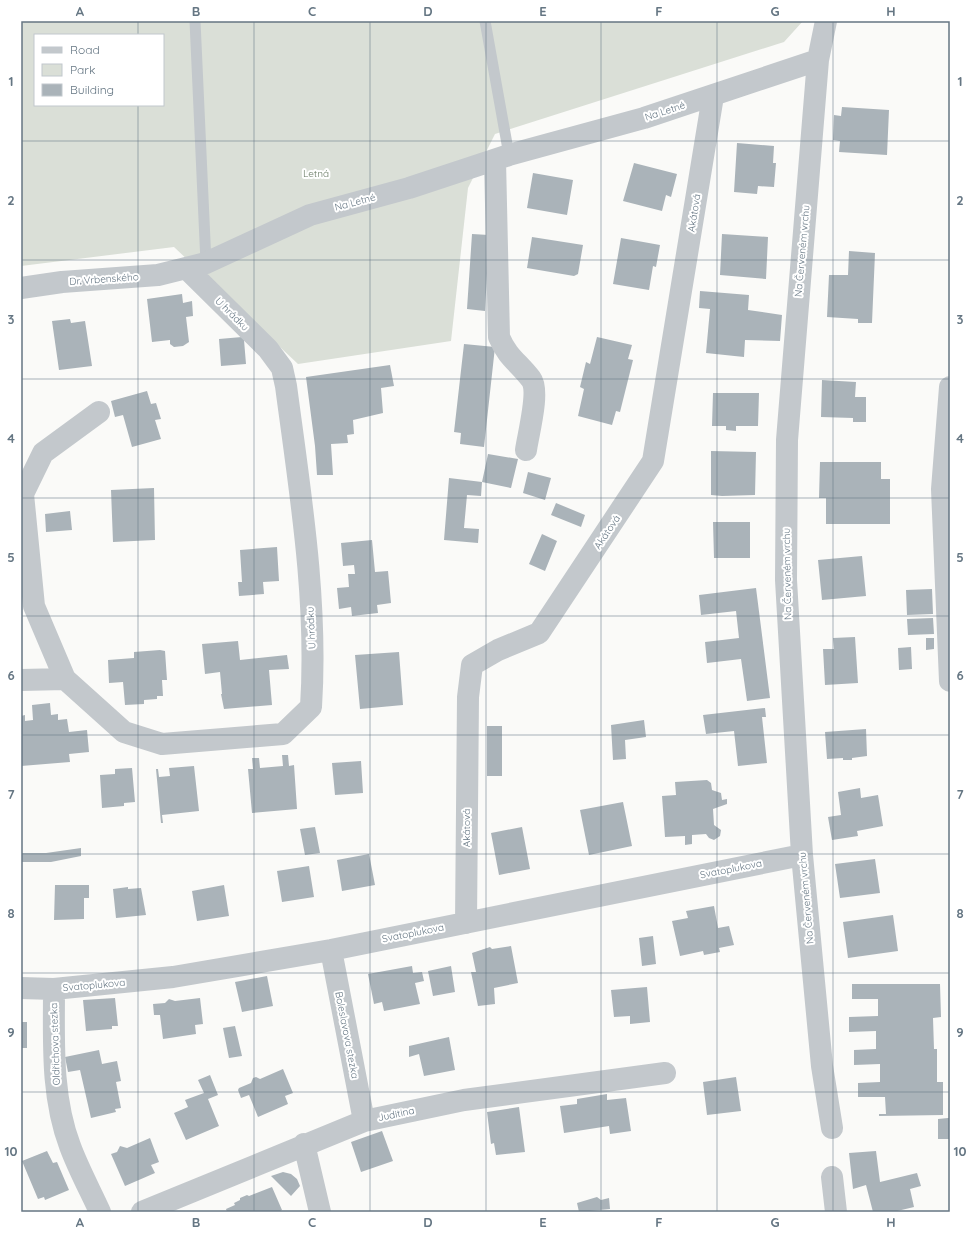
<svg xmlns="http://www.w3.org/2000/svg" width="971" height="1233" font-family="Quicksand,sans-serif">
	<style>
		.green { fill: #dadfd7; fill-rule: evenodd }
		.building { fill: #aab3b9 }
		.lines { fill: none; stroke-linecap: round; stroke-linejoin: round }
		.service { stroke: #c3c8cc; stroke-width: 11 }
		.minor { stroke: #c3c8cc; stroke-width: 22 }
		.grid { fill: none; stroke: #657683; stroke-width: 1; stroke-opacity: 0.55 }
		.labels { text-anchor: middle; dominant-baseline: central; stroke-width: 4; stroke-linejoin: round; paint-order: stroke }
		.street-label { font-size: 10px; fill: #657683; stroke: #fff }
		.park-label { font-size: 10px; fill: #687a64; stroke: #fff }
		.neatline { fill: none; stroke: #657683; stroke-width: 1.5 }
		.grid-label { font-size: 13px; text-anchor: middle; font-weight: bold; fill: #657683 }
	</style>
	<rect width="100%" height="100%" fill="#fafaf8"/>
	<path class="green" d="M21,21H803L784,42L495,134L468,188L451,341L298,364L174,247L21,266ZM35,35H163V105H35Z"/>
	<path class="building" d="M842,107L889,110L887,155L839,152L840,141L833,140L834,115L841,116Z
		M737,143L774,146L773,163H776L774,187L758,186L757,194L734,192Z
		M634,163L677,174L671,197L666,195L662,211L623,201Z
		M533,173L573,180L567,215L527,208Z
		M472,234L489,235L485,311L467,309Z
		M722,234L768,237L766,279L720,275Z
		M532,237L583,245L578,274L574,276L527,268Z
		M621,238L660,245L656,267L653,266L649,290L613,284Z
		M849,251L875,253L872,323H858V319L827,317L829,275H848Z
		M700,291L749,295L748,310L782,315L780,341L745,340L744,357L706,353L710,309L699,308Z
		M182,294L183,303L192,301L193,316L186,317L189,342L183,346L174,347L170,344V340L152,342L147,299Z
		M70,319L71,323L85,321L92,366L59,370L52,321Z
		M242,337L244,340L246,364L221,366L219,339Z
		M597,337L632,345L628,359L633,360L620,412L616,411L612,425L578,416L584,389L580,387L586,362L590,364Z
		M464,344L495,347L484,447L460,444L461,433L454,432Z
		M390,365L394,386L381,388L383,413L353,420L354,434L347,435L348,443L331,444L333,475H317L315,446L306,377Z
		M822,380L856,382L855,397H866V422H853V418L821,417Z
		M147,391L151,404L156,403L161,419L155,420L161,439L132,447L123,415L115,417L111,401Z
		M713,393H759L758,426H736V431L726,430V426H712Z
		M711,451L756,452L755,495L722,496L711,495Z
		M488,454L518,459L511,488L482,482L481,496L467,495L464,528L479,529L478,543L444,540L449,478L482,482Z
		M820,462H881V479H890V524H826V498H819Z
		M528,472L551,478L545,500L523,493Z
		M154,488L155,540L113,542L111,490Z
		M556,503L585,515L581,527L551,515Z
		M70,511L72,530L46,532L45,514Z
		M713,522H750V558H714Z
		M542,534L557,541L545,571L529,564Z
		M372,540L375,572L388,571L391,603L377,605L378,613L352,616L351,607L339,609L337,588L349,587L348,574H355L354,565L343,566L341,543Z
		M277,547L279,581L263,582L264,594L239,596L238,582H242L240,550Z
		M862,556L866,596L822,600L818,560Z
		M756,588L770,698L747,701L741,659L707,663L705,642L739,638L736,611L701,615L699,595Z
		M932,589L933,614L907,615L906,590Z
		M933,618L934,634L908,635L907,619Z
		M855,637L858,683L825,685L823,649H834L833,638Z
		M926,638H934V649L926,650Z
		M238,641L240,660L287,655L289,669L269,670L272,705L224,709L221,694H222L220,672L205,674L202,644Z
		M911,647L912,669L899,670L898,648Z
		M160,650L165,651L167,680H162L163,696H157V699L144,700V704L125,705L123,682L109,683L108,660L134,658V652Z
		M399,652L403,705L360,709L355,655Z
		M50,703L51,715L58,714V720L67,719L69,732L87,730L89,752L69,754L70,762L21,766V716L25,715V721L33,720L32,705Z
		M765,708L766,717H762L767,763L738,766L734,731L706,734L703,715Z
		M644,720L646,737L625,740L626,759L613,760L611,725Z
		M487,726H502V776H487Z
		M866,729L867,756L852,758V760H843V758L827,759L825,732Z
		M282,755H288L289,766L294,765L297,809L252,813L248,769H253L252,758H259L260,768L283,766Z
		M361,761L363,793L335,795L332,763Z
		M194,766L199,811L162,815L163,823H161L156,769H158L159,777L170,776L169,768Z
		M132,768L135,802L124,803V806L102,808L100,775L115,774V769Z
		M707,780L711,783L712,790L721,793L722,800L727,799V804L713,809L714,825L721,830L720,836L714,840L709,838L706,834L692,835V844L685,845V836L665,837L662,796L676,795L675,782Z
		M860,788L861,798L878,795L883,826L857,831L858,836L832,840L828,817L841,815L838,792Z
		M623,802L632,846L589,855L580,810Z
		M315,827L320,853L305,855L300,829Z
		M522,827L530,869L499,875L491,833Z
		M81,848V856L51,862H21V853H46Z
		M369,854L375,885L342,891L337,860Z
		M875,859L880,893L840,898L835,864Z
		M309,866L314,897L282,902L277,871Z
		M55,885H89V898H84V919L54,920Z
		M224,885L229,916L197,921L192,891Z
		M128,887V889L141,888L146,915L116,918L113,889Z
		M714,906L718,928L729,926L734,945L719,948L720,952L704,955L703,951L680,956L672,921L688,918L686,911Z
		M893,915L898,951L848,958L843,922Z
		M653,936L656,964L642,966L639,938Z
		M511,946L518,983L494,988L495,1004L478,1006L471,972H476L472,953L490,947L492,949Z
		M412,966L413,973L422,972L424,981L415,983L420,1004L384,1011L382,1002L374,1004L368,974Z
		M451,966L455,992L433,996L428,971Z
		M267,976L273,1006L242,1012L235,982Z
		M852,984H940L941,1017L933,1018L934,1049H937V1082H943V1115L879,1116V1114H886L885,1097H858V1083L880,1082V1064L854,1065V1050L876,1049V1031L849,1032V1017L878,1016V999H852Z
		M647,987L650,1022L630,1024V1016L614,1017L611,990Z
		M115,998L118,1026H112V1029L86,1031L83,1000Z
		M200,998L203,1024L195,1025L196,1034L163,1039L160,1015H154L153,1004L165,1003L169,999L175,1001Z
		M21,1022H27V1048H21Z
		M235,1026L242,1056L229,1058L223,1028Z
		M449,1037L455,1070L424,1076L419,1054L409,1057V1046Z
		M99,1050L102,1064L117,1061L121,1081L116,1082L121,1108L115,1109L116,1112L91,1118L80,1070L68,1072L65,1057Z
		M283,1069L293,1093L285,1096L288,1104L258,1117L249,1095L241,1098L238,1090L239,1088L251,1083L253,1078L256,1077L260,1079Z
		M210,1075L218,1095L208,1099L219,1126L186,1140L174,1113L188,1107L185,1100L204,1093L198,1080Z
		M736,1077L741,1111L707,1115L703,1082Z
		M607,1094V1100L626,1098L631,1131L610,1134L609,1126L564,1133L560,1106L577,1104V1099Z
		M519,1107L525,1152L496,1155L494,1143L491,1144L487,1112Z
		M948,1118H950V1139H938V1119Z
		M382,1131L393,1161L361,1172L351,1142Z
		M150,1138L159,1162L151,1165L155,1173L125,1186L111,1154L117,1152L120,1146L127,1148Z
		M47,1151L53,1163L57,1162L69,1190L45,1200L44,1197L38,1199L22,1161Z
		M876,1151L880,1182L917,1173L921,1186L910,1189L914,1207L893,1212H873L866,1185L853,1189L849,1153Z
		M283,1172L291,1174L297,1179L300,1186L291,1196L271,1176Z
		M272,1187L282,1210L278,1212H227L226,1209L235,1205L234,1203L240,1200V1198L247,1195L249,1196Z
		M597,1197L601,1200L609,1198L610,1209L579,1212L577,1203Z"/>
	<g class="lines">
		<path class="service" d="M195,21L206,263
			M485,21L509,155"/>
		<path class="minor" d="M826,21L818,60L787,440L786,580L802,855L822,1066L832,1128
			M495,160L499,337C508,358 518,362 531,379C540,391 528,435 526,450
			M21,288L62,282L158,275L206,263L310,215L409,188L509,155L644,118L818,60
			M65,679L34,606L23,494L43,453L99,412
			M21,680L65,679L124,732L162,744L283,734L311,707C318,600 300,492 286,386L282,368L268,349L186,268
			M950,681L942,489L950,387
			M466,923L468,697L472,665L498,650L539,633L653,461L713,96
			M331,950L364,1121
			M21,988L54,989L173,977L331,950L802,855
			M54,989C54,1041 51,1096 70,1146C78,1168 90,1190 100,1212
			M304,1144L320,1212
			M832,1177L836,1212
			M142,1212L364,1121L464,1100L665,1073"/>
	</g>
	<path class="grid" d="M138,21V35M254,21V1212M370,21V1212M486,21V1212M601,21V1212M717,21V1212M833,21V1212M138,105V1212M21,141H950M21,260H950M21,379H950M21,498H950M21,616H950M21,735H950M21,854H950M21,973H950M21,1092H950"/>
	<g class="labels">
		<g class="street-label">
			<text transform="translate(665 111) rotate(-18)">Na Letné</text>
			<text transform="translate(355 202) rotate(-15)">Na Letné</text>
			<text transform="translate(694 213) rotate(-81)">Akátová</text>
			<text transform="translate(802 251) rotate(-85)">Na Červeném vrchu</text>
			<text transform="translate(104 279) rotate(-4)">Dr. Vrbenského</text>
			<text transform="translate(232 314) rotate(45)">U hrádku</text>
			<text transform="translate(607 532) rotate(-56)">Akátová</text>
			<text transform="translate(787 574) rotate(-91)">Na Červeném vrchu</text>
			<text transform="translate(311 628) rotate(-93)">U hrádku</text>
			<text transform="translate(466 828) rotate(-90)">Akátová</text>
			<text transform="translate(731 869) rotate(-11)">Svatoplukova</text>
			<text transform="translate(806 898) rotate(-95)">Na Červeném vrchu</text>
			<text transform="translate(413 933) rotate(-11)">Svatoplukova</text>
			<text transform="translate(94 985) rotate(-5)">Svatoplukova</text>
			<text transform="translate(347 1035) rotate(79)">Boleslavova stezka</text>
			<text transform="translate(55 1044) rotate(-92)">Oldřichova stezka</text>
			<text transform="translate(396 1114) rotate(-12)">Juditina</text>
		</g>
		<g class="park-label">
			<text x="316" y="173">Letná</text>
		</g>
	</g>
	<rect width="971" height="1233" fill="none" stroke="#ffffff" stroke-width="44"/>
	<rect x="34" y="34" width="130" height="72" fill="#ffffff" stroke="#c1c8cd"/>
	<rect x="42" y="47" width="20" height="6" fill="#c3c8cc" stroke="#c1c8cd"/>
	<text x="70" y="54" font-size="12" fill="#657683">Road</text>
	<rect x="42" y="64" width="20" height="12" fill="#dadfd7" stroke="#c1c8cd"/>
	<text x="70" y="74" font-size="12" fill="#657683">Park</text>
	<rect x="42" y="84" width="20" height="12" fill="#aab3b9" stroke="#c1c8cd"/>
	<text x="70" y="94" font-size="12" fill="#657683">Building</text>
	<rect x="22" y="22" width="927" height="1189" class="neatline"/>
	<g class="grid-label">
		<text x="80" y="16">A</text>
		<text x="196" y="16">B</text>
		<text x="312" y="16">C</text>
		<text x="428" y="16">D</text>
		<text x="543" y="16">E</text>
		<text x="659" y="16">F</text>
		<text x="775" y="16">G</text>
		<text x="891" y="16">H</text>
		<text x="11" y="86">1</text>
		<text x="960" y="86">1</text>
		<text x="11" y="205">2</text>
		<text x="960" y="205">2</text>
		<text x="11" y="324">3</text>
		<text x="960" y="324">3</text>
		<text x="11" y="443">4</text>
		<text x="960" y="443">4</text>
		<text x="11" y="562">5</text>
		<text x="960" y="562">5</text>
		<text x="11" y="680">6</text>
		<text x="960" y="680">6</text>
		<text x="11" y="799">7</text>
		<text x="960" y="799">7</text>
		<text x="11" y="918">8</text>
		<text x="960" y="918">8</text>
		<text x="11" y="1037">9</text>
		<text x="960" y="1037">9</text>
		<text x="11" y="1156">10</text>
		<text x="960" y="1156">10</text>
		<text x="80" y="1227">A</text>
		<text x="196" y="1227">B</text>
		<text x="312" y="1227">C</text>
		<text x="428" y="1227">D</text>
		<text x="543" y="1227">E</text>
		<text x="659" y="1227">F</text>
		<text x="775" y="1227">G</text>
		<text x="891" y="1227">H</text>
	</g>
</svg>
